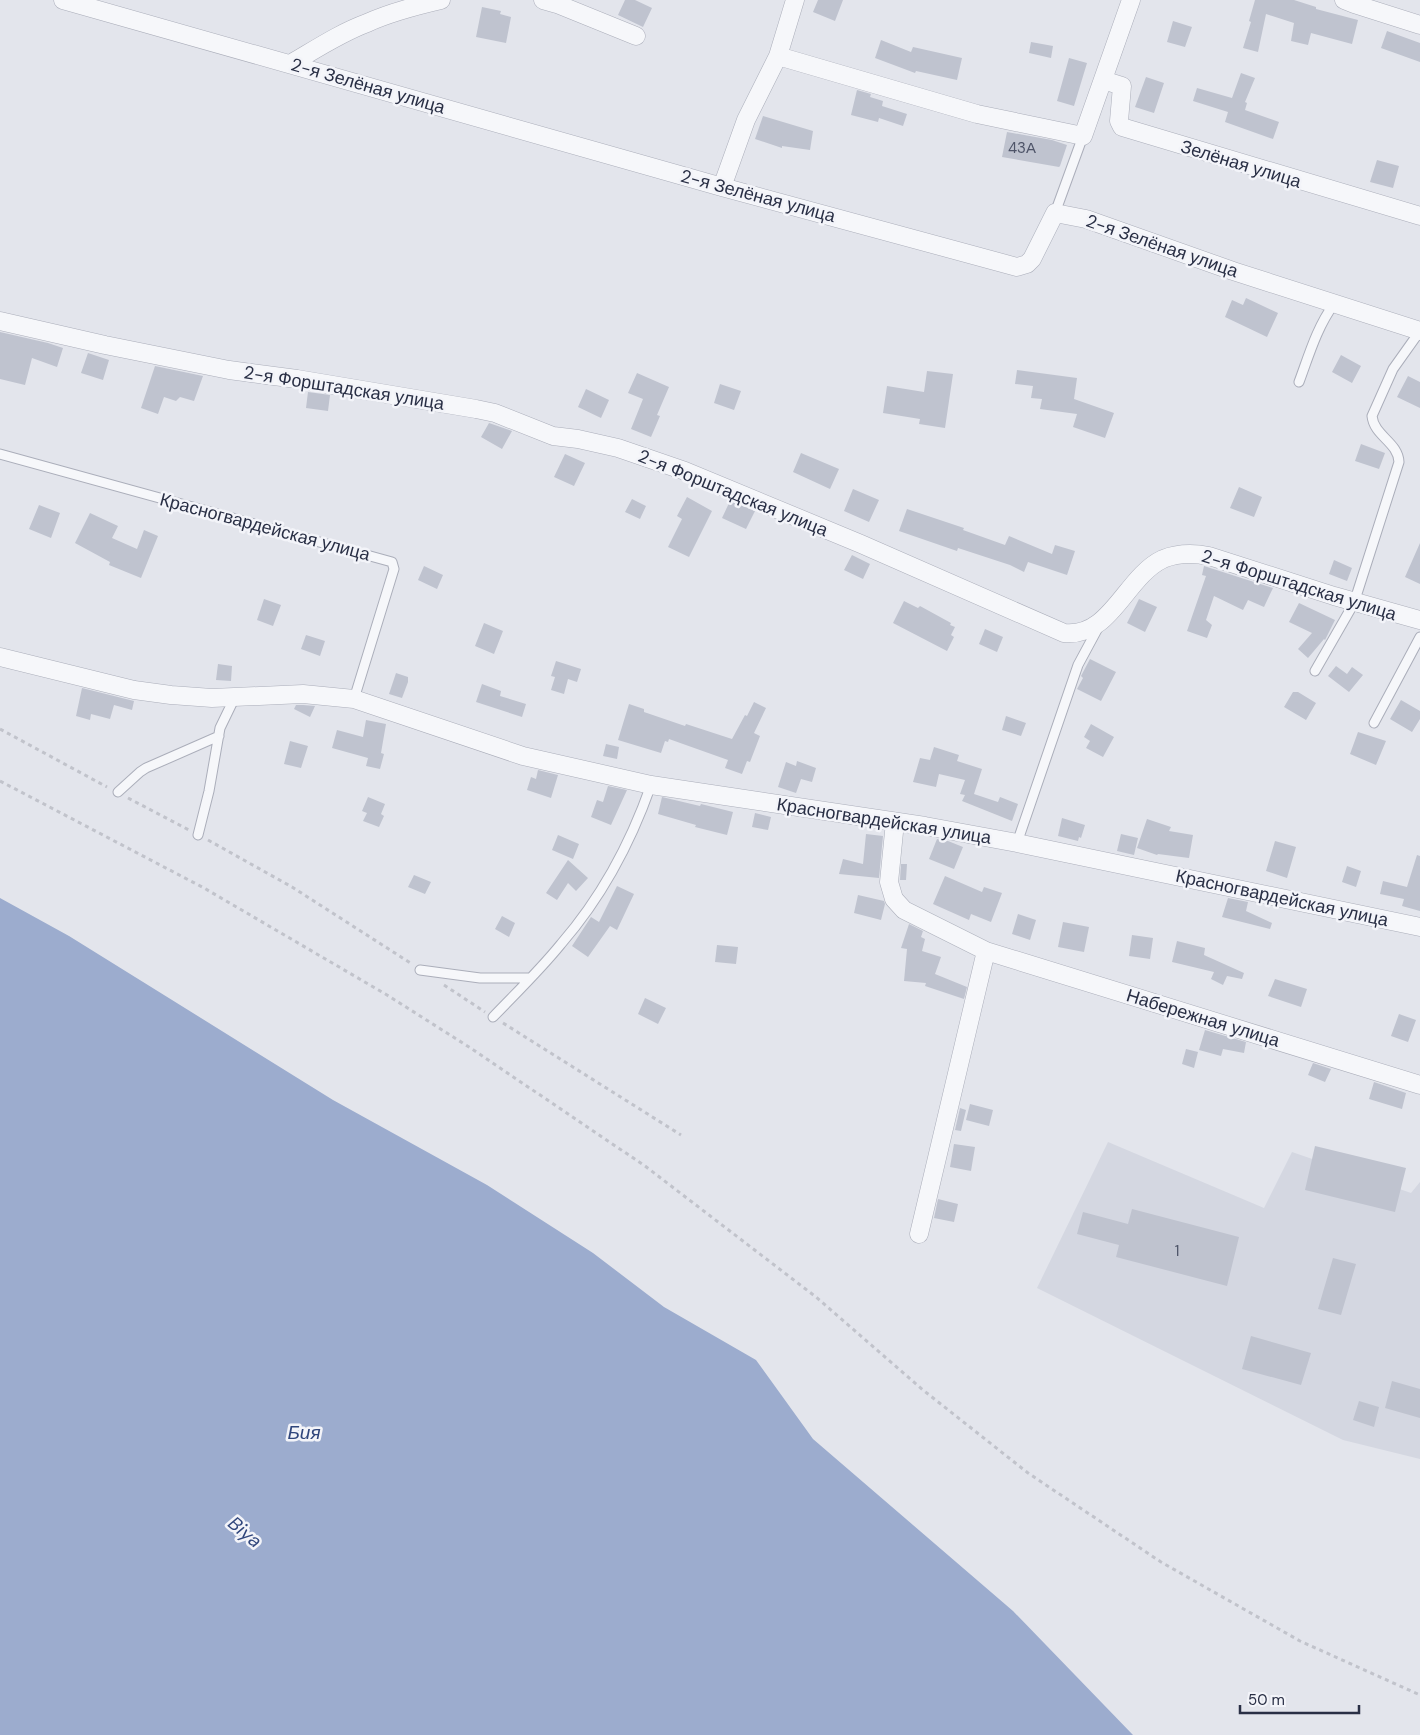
<svg xmlns="http://www.w3.org/2000/svg" width="1420" height="1735" font-family="'DM Sans',sans-serif">
	<style>
		.built { fill: #d4d7e1 }
		.water { fill: #9cacce }
		.building { fill: #bfc3cf }
		.lines { fill: none; stroke-linecap: round; stroke-linejoin: round }
		.service-casing { stroke: #abaeba; stroke-width: 11 }
		.minor-casing { stroke: #abaeba; stroke-width: 19 }
		.path { stroke: #c1c3cb; stroke-width: 3; stroke-dasharray: 4 4; stroke-linecap: butt }
		.service { stroke: #f6f7fa; stroke-width: 9 }
		.minor { stroke: #f6f7fa; stroke-width: 18 }
		.labels { text-anchor: middle; dominant-baseline: central; stroke-width: 5; stroke-linejoin: round; paint-order: stroke }
		.number-label { font-size: 15px; fill: #4e5468 }
		.street-label { font-size: 18px; fill: #292f45; stroke: #f3f4f9 }
		.water-label { font-size: 19px; font-style: italic; fill: #30467c; stroke: #f3f4f9 }
	</style>
	<rect width="100%" height="100%" fill="#e3e5ec"/>
	<path class="built" d="M1108,1142L1264,1208L1292,1152L1411,1193L1420,1182V1459L1343,1440L1037,1288Z"/>
	<path class="water" d="M0,898L69,936L333,1100L487,1185L593,1253L664,1307L756,1360L813,1439L1013,1611L1133,1735H0Z"/>
	<path class="building" d="M625,0H635L652,8L643,27L618,15Z
		M818,0H843L835,21L813,12Z
		M1255,0H1294L1316,7V9L1358,20L1352,44L1311,33L1308,45L1291,41L1294,23L1266,14L1258,52L1243,48L1251,22L1249,21Z
		M482,7L501,11L500,14L511,17L506,43L476,37Z
		M1173,21L1192,27L1185,47L1167,42Z
		M1387,31L1420,43V62L1381,48Z
		M881,40L911,52L913,47L962,58L957,80L916,71L915,73L875,58Z
		M1031,42L1053,46L1051,58L1029,53Z
		M1069,58L1087,63L1074,106L1057,101Z
		M1241,73L1255,78L1245,102L1247,103L1245,110L1279,122L1273,139L1225,122L1228,112L1193,101L1197,88L1232,98Z
		M1146,77L1164,83L1154,113L1135,107Z
		M857,90L871,94L870,97L883,101L882,106L907,114L903,126L879,118L878,122L851,115Z
		M763,116L813,131L810,150L782,146V148L755,139Z
		M1007,132L1052,140L1067,145L1060,166L1059,167L1002,157Z
		M1377,160L1399,166L1393,188L1370,182Z
		M1246,298L1278,313L1267,337L1225,317L1232,300L1243,305Z
		M0,332L48,343L63,348L57,367L32,358L25,385L0,379Z
		M88,353L109,360L103,380L81,373Z
		M1341,355L1361,366L1352,383L1332,372Z
		M155,366L203,376L194,401L180,397L176,401L164,397L158,414L141,408Z
		M1017,370L1077,378L1074,399L1114,413L1105,438L1073,427L1077,414L1040,409L1042,399L1031,398L1033,386L1015,384Z
		M927,371L953,374L945,428L919,424L920,419L883,413L887,386L924,392Z
		M637,373L669,387L657,415L660,416L651,437L631,429L643,399L628,393Z
		M1408,376L1420,382V408L1397,397Z
		M720,384L741,391L734,410L714,403Z
		M586,389L609,400L601,418L578,407Z
		M308,392L330,395L328,411L306,408Z
		M489,423L512,431L502,449L481,437Z
		M1361,444L1385,453L1379,469L1355,461Z
		M801,453L839,469L830,489L793,472Z
		M565,454L585,463L574,486L554,477Z
		M1239,487L1262,497L1254,517L1230,508Z
		M853,489L879,500L869,522L844,511Z
		M687,497L712,511L689,557L668,547L682,519L677,516Z
		M632,499L646,506L640,519L625,512Z
		M730,501L755,511L746,529L722,518Z
		M39,505L60,513L51,538L29,529Z
		M907,509L964,528L963,530L1005,545L1009,536L1052,554L1055,545L1075,551L1067,575L1028,562L1024,572L1010,565L958,548L957,551L899,531Z
		M90,513L118,526L112,538L137,549L144,530L158,536L141,578L109,565L110,562L75,543Z
		M1420,543V584L1405,577Z
		M852,555L870,564L863,579L844,570Z
		M1334,560L1352,568L1347,581L1329,574Z
		M424,566L443,575L437,589L418,580Z
		M1204,566L1273,588L1264,607L1248,600L1243,610L1214,596L1206,620L1212,625L1207,638L1187,631L1206,576L1202,575Z
		M264,599L281,605L273,626L257,620Z
		M1139,599L1157,607L1145,632L1127,623Z
		M904,601L918,608L920,606L951,623L950,625L955,627L951,635L954,637L947,651L893,623Z
		M1299,603L1335,620L1325,640L1324,639L1308,658L1298,649L1312,633L1289,622Z
		M484,623L503,631L494,654L475,646Z
		M985,629L1003,637L997,652L979,644Z
		M306,635L325,641L320,656L301,649Z
		M1090,659L1116,672L1101,701L1077,689L1083,678L1081,676Z
		M556,661L581,669L577,682L568,679L564,694L551,690L555,677L551,676Z
		M218,664L232,666L231,681L216,680Z
		M1336,666L1347,674L1352,667L1363,675L1349,692L1328,676Z
		M396,673L408,677V682L402,698L389,694Z
		M482,684L501,691L500,696L526,704L522,717L476,702Z
		M82,688L134,701L132,710L114,705L110,719L91,714L90,720L76,716Z
		M1293,692H1298L1316,703L1306,720L1284,707Z
		M1401,700L1420,711V719L1412,732L1390,719Z
		M754,702L766,708L754,733L760,736L750,762L747,761L742,774L725,768L728,760L669,739L668,742L665,741L661,753L618,740L629,704L644,709V712L685,726L686,724L732,739L745,715L747,716Z
		M296,705H303L315,706L310,717L294,709Z
		M1006,716L1026,723L1021,736L1002,730Z
		M366,720L386,724L381,753L384,754L380,769L366,766L368,758L332,748L337,730L363,737Z
		M1091,724L1114,737L1103,757L1086,748L1090,741L1084,737Z
		M1358,732L1386,741L1376,765L1350,754Z
		M290,741L308,746L301,768L284,764Z
		M606,744L619,747L617,759L603,756Z
		M934,747L959,755L957,761L982,769L974,794L998,802L1000,797L1018,804L1012,821L962,801L965,795L960,794L965,780L939,774L936,787L913,782L920,758L930,760Z
		M797,761L816,768L812,782L801,779L796,793L778,787L786,762L796,766Z
		M538,770L558,775L551,798L527,790L531,777L536,779Z
		M608,786L627,790L611,825L591,817L597,800L603,802Z
		M368,797L385,804L381,814L384,816L379,827L363,821L367,813L362,811Z
		M662,797L700,806L701,804L733,812L727,835L695,827L696,825L658,814Z
		M755,813L771,817L768,830L752,827Z
		M1062,818L1085,825L1081,838L1079,837L1078,841L1058,836Z
		M1147,819L1171,827L1169,831L1193,835L1189,858L1158,854L1157,855L1137,848Z
		M866,834L883,836L879,878L839,874L843,859L863,864Z
		M1121,834L1138,838L1134,855L1117,851Z
		M558,835L579,844L573,859L552,850Z
		M937,839L948,841L963,847L954,869L929,859Z
		M1275,841L1296,847L1287,878L1266,871Z
		M1417,855L1420,856V911L1402,906L1404,899L1380,894L1383,881L1407,887Z
		M568,860L588,878L576,891L568,883L557,900L546,893Z
		M901,864H907L906,880H900Z
		M1347,866L1361,871L1356,887L1342,882Z
		M414,875L431,882L425,894L408,887Z
		M945,876L982,892L984,887L1002,893L991,922L971,914L969,920L933,904Z
		M617,886L634,894L617,930L610,926L588,957L572,946L591,917L599,922Z
		M858,895L884,901L885,904L881,920L854,913Z
		M1228,898L1248,902L1246,911L1272,923L1270,929L1222,917Z
		M1018,914L1036,920L1030,940L1012,934Z
		M502,916L515,923L509,937L495,929Z
		M1063,922L1089,927L1084,952L1058,947Z
		M909,924L923,931L921,937L925,939L922,951L941,957L935,974L967,987L964,999L925,986L926,983L904,981L907,949L901,948Z
		M1132,935L1153,938L1150,959L1129,956Z
		M1177,941L1205,948L1204,955L1244,973L1242,979L1227,976L1223,985L1211,979L1214,972L1172,962Z
		M717,945L738,947L736,964L715,962Z
		M1275,979L1307,989L1301,1007L1268,996Z
		M645,998L666,1008L658,1024L638,1014Z
		M1399,1014L1416,1020L1408,1042L1391,1036Z
		M1205,1030L1246,1042L1244,1053L1223,1049L1221,1056L1199,1050Z
		M1186,1049L1198,1052L1194,1068L1182,1064Z
		M1313,1063L1331,1069L1325,1082L1308,1075Z
		M1374,1082L1406,1093L1402,1109L1369,1099Z
		M970,1104L993,1110L989,1126L966,1120Z
		M960,1108L966,1110L961,1131L955,1130Z
		M954,1144L975,1147L971,1171L950,1167Z
		M1315,1146L1406,1168L1395,1212L1305,1190Z
		M938,1199L958,1204L954,1222L934,1218Z
		M1132,1209L1239,1237L1227,1286L1116,1257L1119,1245L1077,1234L1083,1212L1128,1224Z
		M1333,1258L1356,1264L1341,1315L1318,1309Z
		M1251,1336L1311,1353L1301,1385L1242,1369Z
		M1392,1381L1420,1389V1418L1385,1408Z
		M1359,1401L1379,1407L1374,1427L1353,1420Z"/>
	<g class="lines">
		<defs>
			<path id="service" d="M1055,213L1083,136
				M1299,382C1309,355 1317,327 1334,304
				M0,454L392,562L394,569L354,699
				M1315,671L1354,603L1399,462C1398,442 1374,436 1372,416L1393,369L1420,331
				M1374,723L1420,637
				M118,792L140,772L146,768L219,736
				M198,835L209,791L220,728L235,697
				M1017,843L1078,665L1099,626
				M420,970L480,978H530
				M493,1017C516,993 540,970 561,944C601,898 631,842 651,785"/>
			<path id="minor" d="M63,0L722,187L1017,267L1027,264L1032,259L1055,213L1086,219L1233,271L1420,331
				M543,0L557,4L636,36
				M1344,0L1354,4L1420,25
				M778,56L977,114L1083,136L1131,0
				M292,63C316,49 340,33 367,23C391,12 415,6 441,0
				M1103,80L1122,86L1119,121L1122,127L1420,216
				M722,187L746,120L778,56L795,0
				M0,321L105,345L229,370L297,379L476,409L495,413L553,436L578,439L618,448L685,471L861,544L1064,633C1111,638 1125,577 1163,559C1178,553 1193,553 1209,556L1334,596L1420,620
				M0,657L134,690L171,695L212,698L303,694L354,699L523,756L651,785L925,826L1017,843L1420,927
				M895,822L889,882L894,899L904,910L986,951L1420,1085
				M919,1234L986,951"/>
		</defs>
		<use href="#service" class="service-casing"/>
		<use href="#minor" class="minor-casing"/>
		<path class="path" d="M0,729L107,787
			M0,781L204,888L387,995L469,1047L645,1166L816,1297L923,1390L1028,1473L1161,1562L1300,1641L1420,1695
			M128,798L189,830
			M208,840L292,887L412,964
			M444,985L485,1012
			M503,1023L681,1135"/>
		<use href="#service" class="service"/>
		<use href="#minor" class="minor"/>
	</g>
	<g class="labels">
		<g class="number-label">
			<text x="1022" y="148">43А</text>
			<text x="1177" y="1251">1</text>
		</g>
		<g class="street-label">
			<text transform="translate(368 86) rotate(16)">2-я Зелёная улица</text>
			<text transform="translate(1241 164) rotate(17)">Зелёная улица</text>
			<text transform="translate(758 196) rotate(15)">2-я Зелёная улица</text>
			<text transform="translate(1162 246) rotate(19)">2-я Зелёная улица</text>
			<text transform="translate(344 388) rotate(9)">2-я Форштадская улица</text>
			<text transform="translate(733 493) rotate(22)">2-я Форштадская улица</text>
			<text transform="translate(265 527) rotate(15)">Красногвардейская улица</text>
			<text transform="translate(1299 585) rotate(17)">2-я Форштадская улица</text>
			<text transform="translate(884 821) rotate(9)">Красногвардейская улица</text>
			<text transform="translate(1282 898) rotate(12)">Красногвардейская улица</text>
			<text transform="translate(1203 1018) rotate(17)">Набережная улица</text>
		</g>
		<g class="water-label">
			<text x="304" y="1432">Бия</text>
			<text transform="translate(245 1532) rotate(40)">Biya</text>
		</g>
	</g>
	<path d="M1240 1705v8h119v-8" fill="none" stroke="#292f45" stroke-width="2.5"/>
	<text x="1248" y="1705" font-size="15" fill="#292f45" stroke="#f3f4f9" stroke-width="4" paint-order="stroke">50 m</text>
</svg>
